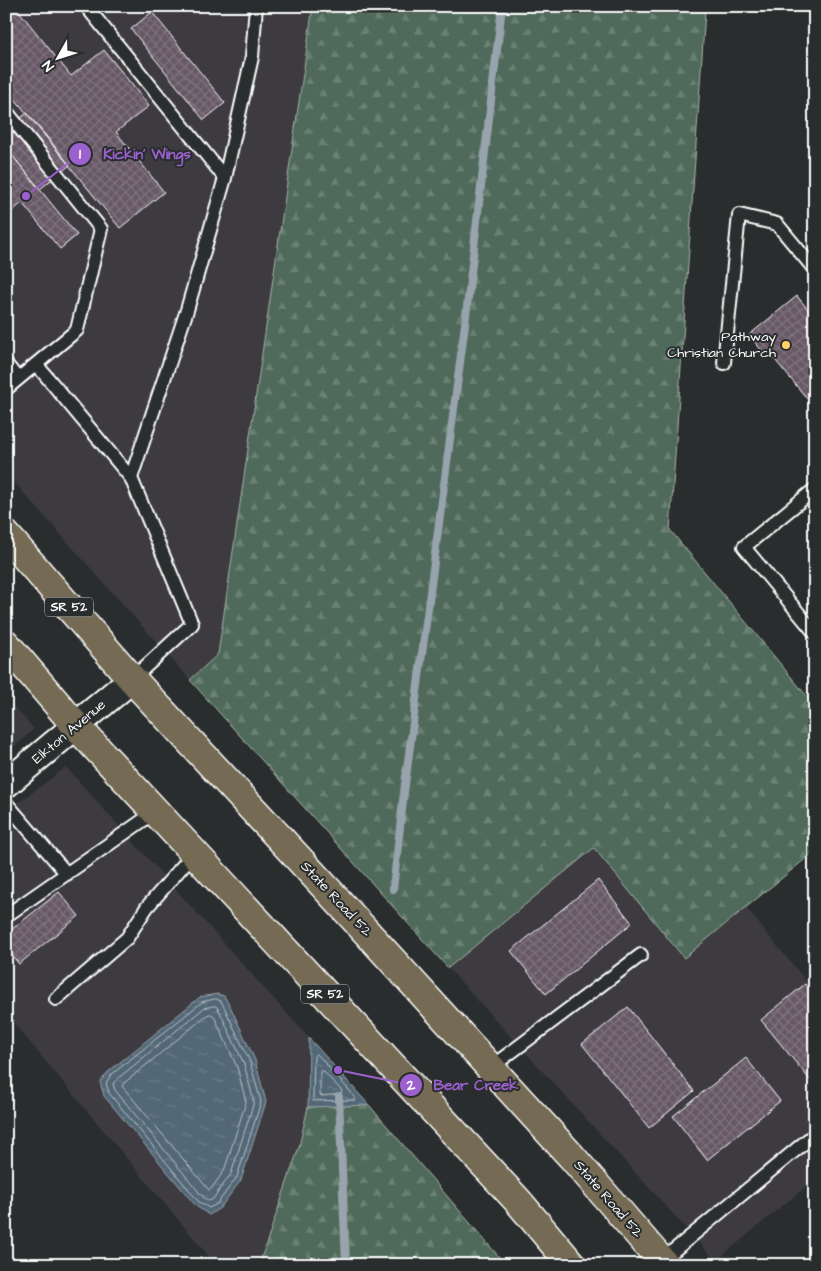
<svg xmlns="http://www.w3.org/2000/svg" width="821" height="1271" font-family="'Architects Daughter',sans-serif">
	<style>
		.built { fill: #3c3a3f }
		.forest { fill: url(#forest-firs); stroke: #a8b5ac }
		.water { fill: url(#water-ripples); stroke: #98a4ad }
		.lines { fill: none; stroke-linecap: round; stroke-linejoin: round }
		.shore { stroke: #bac2c8; stroke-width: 1 }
		.stream { stroke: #98a4ad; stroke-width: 8 }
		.building { fill: url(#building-cross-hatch); stroke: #fff }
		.lane-casing { stroke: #fff; stroke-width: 16 }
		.street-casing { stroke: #fff; stroke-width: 30 }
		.primary-casing { stroke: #fff; stroke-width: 31 }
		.lane { stroke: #2a2d2e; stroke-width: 12 }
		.street { stroke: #2a2d2e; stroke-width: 26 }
		.primary { stroke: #746b52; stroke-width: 28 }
		.poi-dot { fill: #ffd166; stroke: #2a2d2e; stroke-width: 2 }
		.labels { text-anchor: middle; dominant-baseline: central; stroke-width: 4; stroke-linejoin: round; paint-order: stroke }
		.shield { fill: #2a2d2e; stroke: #bfc0c0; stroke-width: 1 }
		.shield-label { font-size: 12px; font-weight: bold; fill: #fff }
		.poi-label { font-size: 14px; fill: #fff; stroke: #2a2d2e; text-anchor: end }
		.street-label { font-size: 14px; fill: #fff; stroke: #2a2d2e }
		.leader { fill: none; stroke: #9c61cf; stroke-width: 2 }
		.callout-dot { fill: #9c61cf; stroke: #2a2d2e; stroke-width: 2 }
		.mark-label { font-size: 15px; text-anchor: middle; font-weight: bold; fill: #fff }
		.callout-label { font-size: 15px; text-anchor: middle; font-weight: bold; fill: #9c61cf; stroke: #2a2d2e; stroke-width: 4; stroke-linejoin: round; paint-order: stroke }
	</style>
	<defs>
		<pattern id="forest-firs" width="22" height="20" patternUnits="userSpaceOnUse" patternTransform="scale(1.25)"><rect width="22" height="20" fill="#506b5a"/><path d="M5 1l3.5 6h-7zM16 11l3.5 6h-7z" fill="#6a8173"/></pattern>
		<pattern id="water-ripples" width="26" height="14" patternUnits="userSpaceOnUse" patternTransform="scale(1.25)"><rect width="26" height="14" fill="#536776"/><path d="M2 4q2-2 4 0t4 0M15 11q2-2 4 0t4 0" fill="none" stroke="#6d7e8b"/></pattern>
		<pattern id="building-cross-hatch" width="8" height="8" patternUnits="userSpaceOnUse" patternTransform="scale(1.25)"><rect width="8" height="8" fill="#675966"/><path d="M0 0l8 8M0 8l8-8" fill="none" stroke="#7e727d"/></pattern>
	</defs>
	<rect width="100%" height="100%" fill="#2a2d2e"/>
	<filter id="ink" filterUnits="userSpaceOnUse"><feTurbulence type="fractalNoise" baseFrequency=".02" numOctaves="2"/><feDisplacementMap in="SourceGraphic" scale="10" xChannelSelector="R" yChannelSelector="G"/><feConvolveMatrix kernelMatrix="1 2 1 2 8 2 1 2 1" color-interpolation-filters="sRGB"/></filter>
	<g filter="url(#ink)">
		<path class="built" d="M6,6H313L218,654L190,680L6,473Z
			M6,698L34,729L6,754Z
			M66,767L309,1038L308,1107L299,1147L259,1265H216L6,1014V812Z
			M594,848L684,958L746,908L815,992V1179L716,1261L448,968Z"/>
		<path class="forest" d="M313,6H702L705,11L670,530L815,706V851L684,958L594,848L448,968L190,680L218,654Z
			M369,1105L506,1265H259L299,1147L308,1107Z"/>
		<path class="water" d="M217,994L224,996L230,1006L255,1060L266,1102L241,1180L220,1208L209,1215L196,1206L104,1096L100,1082L108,1072L200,997Z
			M309,1038L369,1105L308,1107Z"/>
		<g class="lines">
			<path class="shore" d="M216,999L221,1001L225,1009L250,1062L261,1102L237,1177L217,1204L209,1208L199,1202L109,1093L106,1083L111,1075L202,1002Z
				M215,1006L217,1007L220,1012L244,1064L254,1102L231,1174L213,1199L209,1201L203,1197L115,1090L113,1084L116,1080L204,1008Z
				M211,1014L214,1016L237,1067L246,1102L224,1171L211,1189L209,1190L122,1086L123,1084L207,1015Z
				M316,1054L318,1055L355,1097V1100L313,1101L314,1057Z
				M322,1070L342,1091L341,1094L322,1096L320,1095V1072Z"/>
			<path class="stream" d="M393,889L404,792L465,324L502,6
				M339,1097L346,1265"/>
		</g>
		<path class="building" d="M6,6H15L71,76L104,50L149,106L116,132L164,192L120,228L6,88Z
			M152,12L225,103L204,120L131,29Z
			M27,113L70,165L40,189L6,148V130Z
			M6,148L77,235L60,249L22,203L6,216Z
			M797,296L815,318L811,322L815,327V406L814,407L771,355L767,357L749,335Z
			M598,880L632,923L546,994L511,951Z
			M59,892L79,916L19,964L6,948V934Z
			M805,984L815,996V1086L761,1020Z
			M628,1007L694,1091L649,1128L582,1044Z
			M746,1058L780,1101L707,1160L673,1116Z"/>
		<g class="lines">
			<defs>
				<path id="lane" d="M86,6L225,178
					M6,111L101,229L77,330L6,389
					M724,363L739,215L777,224L815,270
					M6,364L18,379
					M36,364L131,478L192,624L132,679
					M131,478L187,310L225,178L252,57L256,6
					M815,489L744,547L815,633
					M6,803L67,874
					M6,908L10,913L155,812
					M56,999L127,938L147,907L194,853
					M490,1068L641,955
					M661,1261L815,1134"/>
				<path id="street" d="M6,784L132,679"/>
				<path id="primary" d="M6,535L132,679L338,901L572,1157L665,1265
					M6,644L76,726L518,1201L572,1265"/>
			</defs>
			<use href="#lane" class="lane-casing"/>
			<use href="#street" class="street-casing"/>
			<use href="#primary" class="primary-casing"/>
			<use href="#lane" class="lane"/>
			<use href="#street" class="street"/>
			<use href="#primary" class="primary"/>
		</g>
	</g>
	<circle class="poi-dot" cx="786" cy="345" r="5"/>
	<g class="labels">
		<g class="shield">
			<rect x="45" y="597.5" width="48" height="19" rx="4"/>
			<rect x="301" y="984.5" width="48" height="19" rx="4"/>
		</g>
		<g class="shield-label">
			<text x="69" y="607">SR 52</text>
			<text x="325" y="994">SR 52</text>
		</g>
		<g class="poi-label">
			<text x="776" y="337">Pathway<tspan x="776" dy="16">Christian Church</tspan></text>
		</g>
		<g class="street-label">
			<text transform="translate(69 732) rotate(-40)">Elkton Avenue</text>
			<text transform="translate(336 899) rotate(47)">State Road 52</text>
			<text transform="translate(608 1199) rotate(49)">State Road 52</text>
		</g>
	</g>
	<path class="leader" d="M26 196L80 154M338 1070L411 1085"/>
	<g class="callout-dot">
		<circle cx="26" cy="196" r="5"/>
		<circle cx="338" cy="1070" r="5"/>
		<circle cx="80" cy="154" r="12"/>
		<circle cx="411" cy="1085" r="12"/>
	</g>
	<g class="mark-label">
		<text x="80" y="159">1</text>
		<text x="411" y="1090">2</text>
	</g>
	<g class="callout-label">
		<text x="147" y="159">Kickin' Wings</text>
		<text x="476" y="1090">Bear Creek</text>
	</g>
	<rect width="821" height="1271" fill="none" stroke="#2a2d2e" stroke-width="25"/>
	<rect x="12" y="12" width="796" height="1246" fill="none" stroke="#fff" stroke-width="2" filter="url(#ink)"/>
	<g transform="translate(58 58) rotate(231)" stroke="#2a2d2e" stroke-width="4" paint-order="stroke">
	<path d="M0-4L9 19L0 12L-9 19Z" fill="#ffffff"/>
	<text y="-8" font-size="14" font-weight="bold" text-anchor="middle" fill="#ffffff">N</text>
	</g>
</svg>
